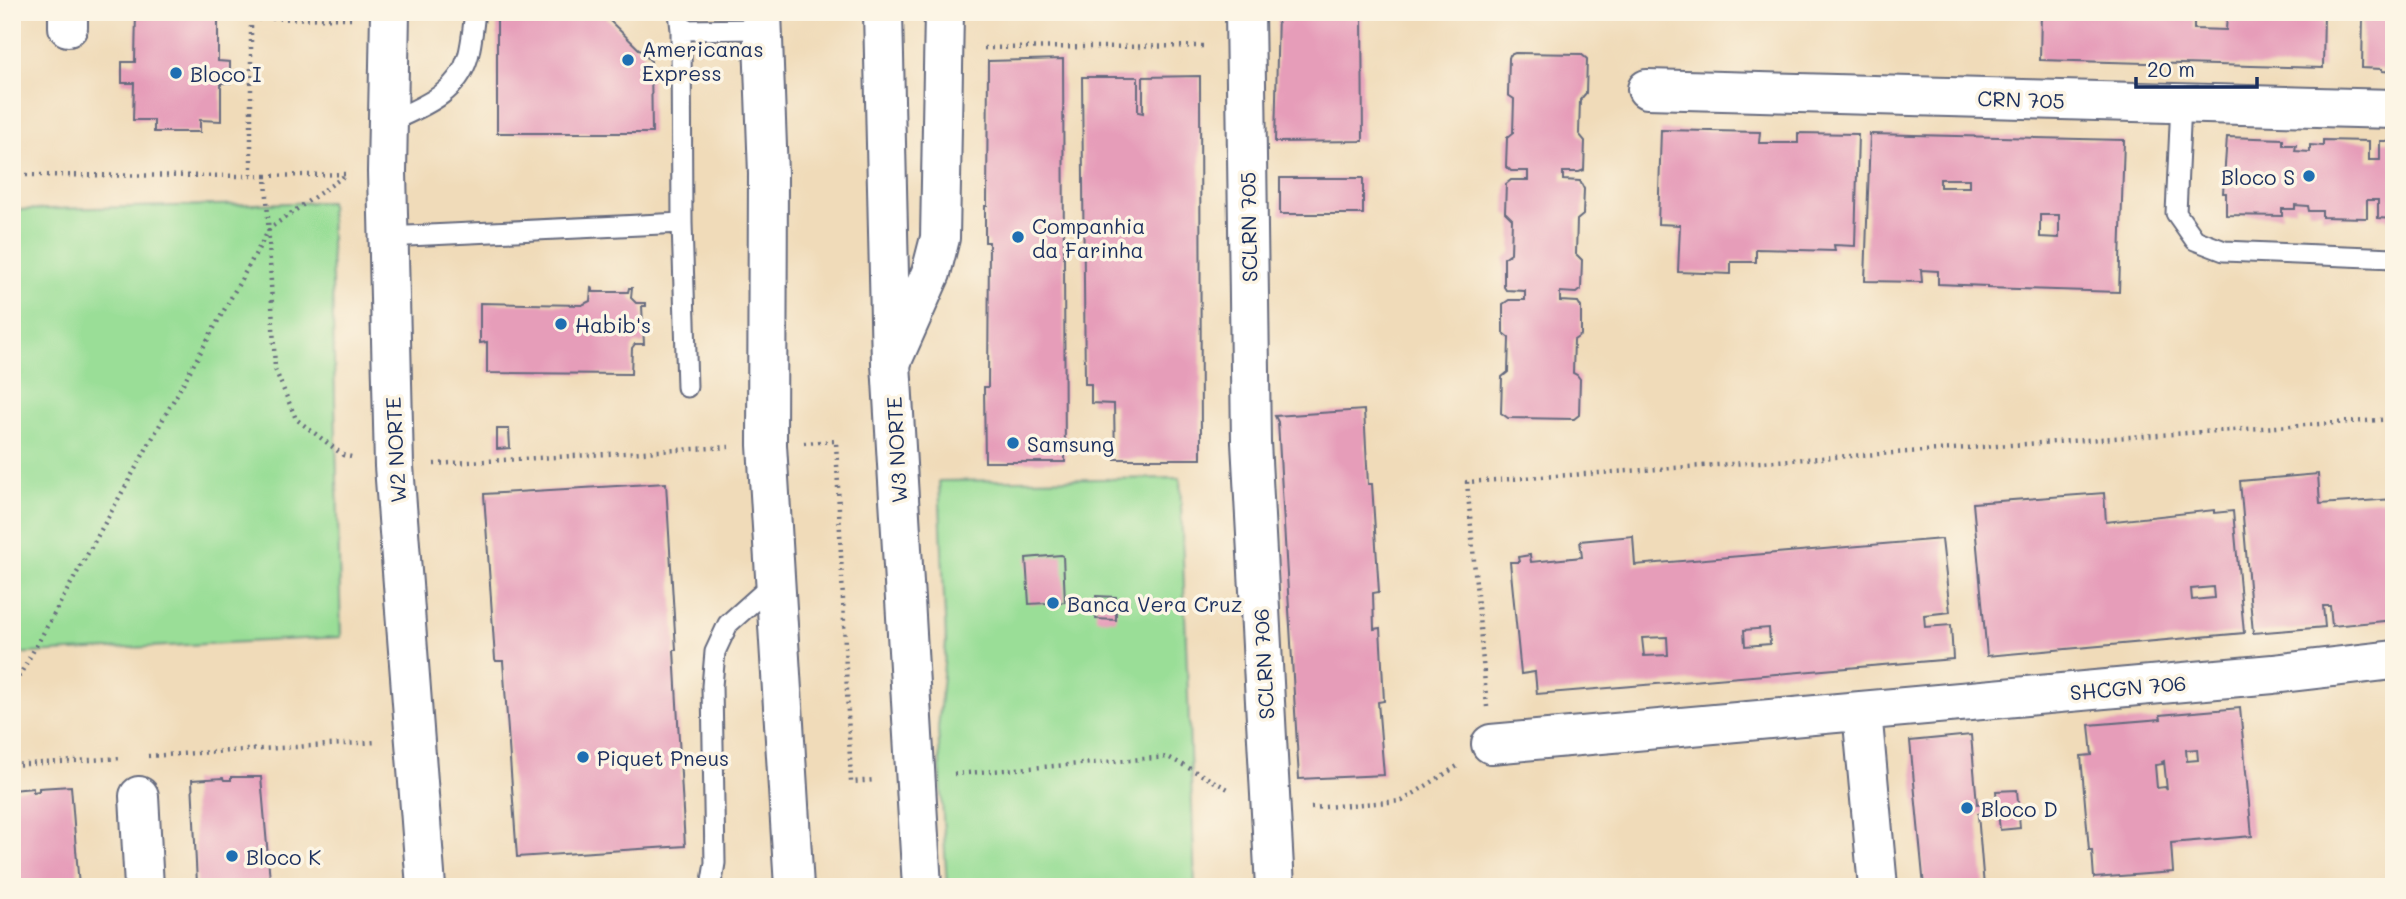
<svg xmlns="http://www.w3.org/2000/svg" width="2406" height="899" font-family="Mali,sans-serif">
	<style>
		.green { fill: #9ade97; stroke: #5a867a; stroke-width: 2 }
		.building { fill: #e69db9; fill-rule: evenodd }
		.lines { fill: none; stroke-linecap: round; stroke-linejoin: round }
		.service-casing { stroke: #666b7e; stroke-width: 23 }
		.minor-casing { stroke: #666b7e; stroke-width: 42 }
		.tertiary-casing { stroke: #666b7e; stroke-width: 42 }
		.primary-casing { stroke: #666b7e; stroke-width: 42 }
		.path { stroke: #666b7e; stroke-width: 4.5; stroke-dasharray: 2 5; stroke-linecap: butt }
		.service { stroke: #fff; stroke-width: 19 }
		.minor { stroke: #fff; stroke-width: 38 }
		.tertiary { stroke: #fff; stroke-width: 38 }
		.primary { stroke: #fff; stroke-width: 38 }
		.poi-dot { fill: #1f6fb2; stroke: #fcf5e5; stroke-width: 2.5 }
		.labels { text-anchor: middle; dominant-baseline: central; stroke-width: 7; stroke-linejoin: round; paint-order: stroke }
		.poi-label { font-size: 21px; fill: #1b2f5e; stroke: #fcf5e5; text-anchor: start }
		.street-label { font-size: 21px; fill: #1b2f5e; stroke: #fcf5e5 }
	</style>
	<rect width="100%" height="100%" fill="#fcf5e5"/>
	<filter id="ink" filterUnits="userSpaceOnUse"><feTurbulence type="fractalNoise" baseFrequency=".0143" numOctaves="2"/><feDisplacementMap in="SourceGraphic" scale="14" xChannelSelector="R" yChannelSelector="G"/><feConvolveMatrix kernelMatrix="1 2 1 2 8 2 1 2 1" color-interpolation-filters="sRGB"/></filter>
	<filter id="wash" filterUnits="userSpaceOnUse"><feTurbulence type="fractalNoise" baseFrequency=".00686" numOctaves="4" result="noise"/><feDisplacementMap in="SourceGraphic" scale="28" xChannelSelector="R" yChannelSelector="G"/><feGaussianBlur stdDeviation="1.57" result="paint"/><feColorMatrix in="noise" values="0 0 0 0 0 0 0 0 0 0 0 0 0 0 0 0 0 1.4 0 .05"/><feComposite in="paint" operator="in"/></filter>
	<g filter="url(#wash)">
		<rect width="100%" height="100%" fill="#f0dbb9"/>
		<path class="green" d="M330,202L341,637L12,654V210Z
			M1180,478L1195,887H947L938,729L946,642L939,481Z"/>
		<g id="blocks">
			<path class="building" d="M136,12H218V61L230,62V83H221V121L200,120V132H154V120H133L134,83H122V62H135Z
				M1278,12H1362L1363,141L1275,142Z
				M2041,12H2324L2323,68L2040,60ZM2194,15H2227L2226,30L2194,29Z
				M2363,12H2394V72L2382,71V69L2362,68Z
				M602,13L651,61L652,133H497V18H501V14Z
				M1515,53L1581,54L1587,59L1586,93L1580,100L1579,134L1585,141L1584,170L1579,172H1563V180L1580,181L1584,189L1583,215L1577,220L1576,254L1582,260L1581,289L1576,293L1560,292V301L1578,302L1581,307V335L1574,340L1573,373L1577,375L1580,379L1579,415L1574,419L1508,418L1501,413L1502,377L1508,372L1509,338L1503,333V304L1509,300H1525V291L1506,290L1504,287V258L1511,253L1512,219L1505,212L1506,184L1511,180H1528V171H1511L1506,166L1507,138L1513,133L1514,99L1508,95L1509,58L1510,55Z
				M1063,59L1065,462H985L984,387H988L989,242H985V206H987L988,61Z
				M1200,76L1201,459H1115L1114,404L1091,403V384H1085L1082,77H1138V112L1143,113V77Z
				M1661,130L1760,132L1759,143H1798V133L1858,134L1855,246L1834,245L1835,251L1756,249V262H1731V274L1678,272L1680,225L1658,224Z
				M1870,134L2124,140L2119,292L1987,288V286L1938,284V271L1921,270L1922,282L1865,281ZM1940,179H1969V187H1940ZM2040,215H2059V238L2040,237Z
				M2227,137L2283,139V145H2296L2295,151L2310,152V145L2323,146V140L2369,141V160H2380V141H2394V219L2378,218V200H2367V218L2322,217V211H2309L2308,206L2295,205V209H2282V216L2226,215V193H2223Z
				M1280,178H1363V214H1280Z
				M591,288L593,289V292H628L629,288H632L631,298L636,303H646V306H642L644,344H635L632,348L631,374L487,373V342L480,343V303L582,305L590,301Z
				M1364,410L1368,484H1372L1379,592L1373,593L1374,629L1380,628L1384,701L1378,702L1384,775L1299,779L1278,422L1275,416Z
				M497,429H509L510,448L497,449Z
				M2318,474L2320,504L2394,499V620L2332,626L2330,606H2323L2325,627L2253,633L2240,481Z
				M666,483L676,650H674L685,846L517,857L503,661H496L495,659L484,494Z
				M2104,493L2106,522L2214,510V513L2233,511L2244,633L1987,656L1973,503ZM2213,587L2214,598L2192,600L2191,589Z
				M1633,536L1635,565L1942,539L1950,612L1924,615L1925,627L1951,625L1953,659L1537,694L1535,672L1521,674L1510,562H1519L1518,557L1530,555L1531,562L1582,557L1580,541ZM1769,628L1770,644L1745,646L1744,630ZM1667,637L1668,655L1644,656L1642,638Z
				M1061,555L1063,556L1065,602L1029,604L1026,558Z
				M1096,596L1116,597V620L1096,619Z
				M2240,708L2252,836L2171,843L2173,872L2094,878L2092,850H2089L2081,756L2092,755L2089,725L2161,719L2160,715ZM2197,749L2198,760L2187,761L2186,750ZM2164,761L2167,790L2165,787L2157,788L2155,765L2163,764L2162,762Z
				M1971,735L1977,804L1997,802L1996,791L2017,790L2020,828L2000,830L1998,812L1978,814L1984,887H1924L1910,741Z
				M231,777H261L270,880H267L268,887H198L197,884L192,780L223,778L224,780H231Z
				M71,786L79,887H12V790L33,788V792L39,791V788Z"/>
		</g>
	</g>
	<g filter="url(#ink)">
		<use href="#blocks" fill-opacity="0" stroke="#666b7e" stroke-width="2"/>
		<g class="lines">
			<defs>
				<path id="service" d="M679,12L681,30L682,223L687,387
					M681,30L762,29
					M2181,103L2176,213L2195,240L2224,251L2394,258
					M389,122C421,107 457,95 468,57C472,43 473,27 475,12
					M387,237L682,223
					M711,887L715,863L712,686L715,652L728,624L775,582"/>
				<path id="minor" d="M68,12V27
					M1647,89L2394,109
					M891,363L931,273L940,238L944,12
					M1862,711L1878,887
					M1491,744L2273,674L2394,660
					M139,796L144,887"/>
				<path id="tertiary" d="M390,12L387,172L394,466L426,887
					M1245,12L1251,442L1275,887"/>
				<path id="primary" d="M762,12L768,174L767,445L794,887
					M883,12L891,363L922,887"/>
			</defs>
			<use href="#service" class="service-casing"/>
			<use href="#minor" class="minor-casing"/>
			<use href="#tertiary" class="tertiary-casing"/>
			<use href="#primary" class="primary-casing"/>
			<path class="path" d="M251,12V175
				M251,19L352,18
				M984,48L1206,46
				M12,175L266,176L275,369L296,419L343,455L356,458
				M266,176L346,174
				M804,443L836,441L851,782L876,780
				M434,464L729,447
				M12,689L270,228L347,174
				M1487,707L1467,482L2394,419
				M148,756L377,742
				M12,765L122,758
				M954,774L1168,757L1230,790
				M1311,808L1402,801L1459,765"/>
			<use href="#service" class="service"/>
			<use href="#minor" class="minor"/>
			<use href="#tertiary" class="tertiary"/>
			<use href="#primary" class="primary"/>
		</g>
	</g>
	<g class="poi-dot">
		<circle cx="628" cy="60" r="7"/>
		<circle cx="176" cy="73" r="7"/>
		<circle cx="2309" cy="176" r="7"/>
		<circle cx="1018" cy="237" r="7"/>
		<circle cx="561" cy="324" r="7"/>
		<circle cx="1013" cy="443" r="7"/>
		<circle cx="1053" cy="603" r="7"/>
		<circle cx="583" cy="757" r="7"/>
		<circle cx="1967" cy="808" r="7"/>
		<circle cx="232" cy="856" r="7"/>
	</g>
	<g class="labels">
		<g class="poi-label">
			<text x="642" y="48">Americanas<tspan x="642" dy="24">Express</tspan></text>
			<text x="190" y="73">Bloco I</text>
			<text x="2295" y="176" text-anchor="end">Bloco S</text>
			<text x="1032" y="225">Companhia<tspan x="1032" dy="24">da Farinha</tspan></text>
			<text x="575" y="324">Habib's</text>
			<text x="1027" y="443">Samsung</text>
			<text x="1067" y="603">Banca Vera Cruz</text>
			<text x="597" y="757">Piquet Pneus</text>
			<text x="1981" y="808">Bloco D</text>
			<text x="246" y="856">Bloco K</text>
		</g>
		<g class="street-label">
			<text transform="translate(2021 99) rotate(2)">CRN 705</text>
			<text transform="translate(1248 227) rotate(-91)">SCLRN 705</text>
			<text transform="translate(395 450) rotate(-93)">W2 NORTE</text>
			<text transform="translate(896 450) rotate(-93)">W3 NORTE</text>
			<text transform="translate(1263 664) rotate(-93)">SCLRN 706</text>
			<text transform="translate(2128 687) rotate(-5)">SHCGN 706</text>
		</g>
	</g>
	<rect width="2406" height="899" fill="none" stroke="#fcf5e5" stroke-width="42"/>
	<path d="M2136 77v10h121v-10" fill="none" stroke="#1b2f5e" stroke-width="3.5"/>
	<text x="2147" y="77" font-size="21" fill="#1b2f5e" stroke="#fcf5e5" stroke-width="5" paint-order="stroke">20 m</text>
</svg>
